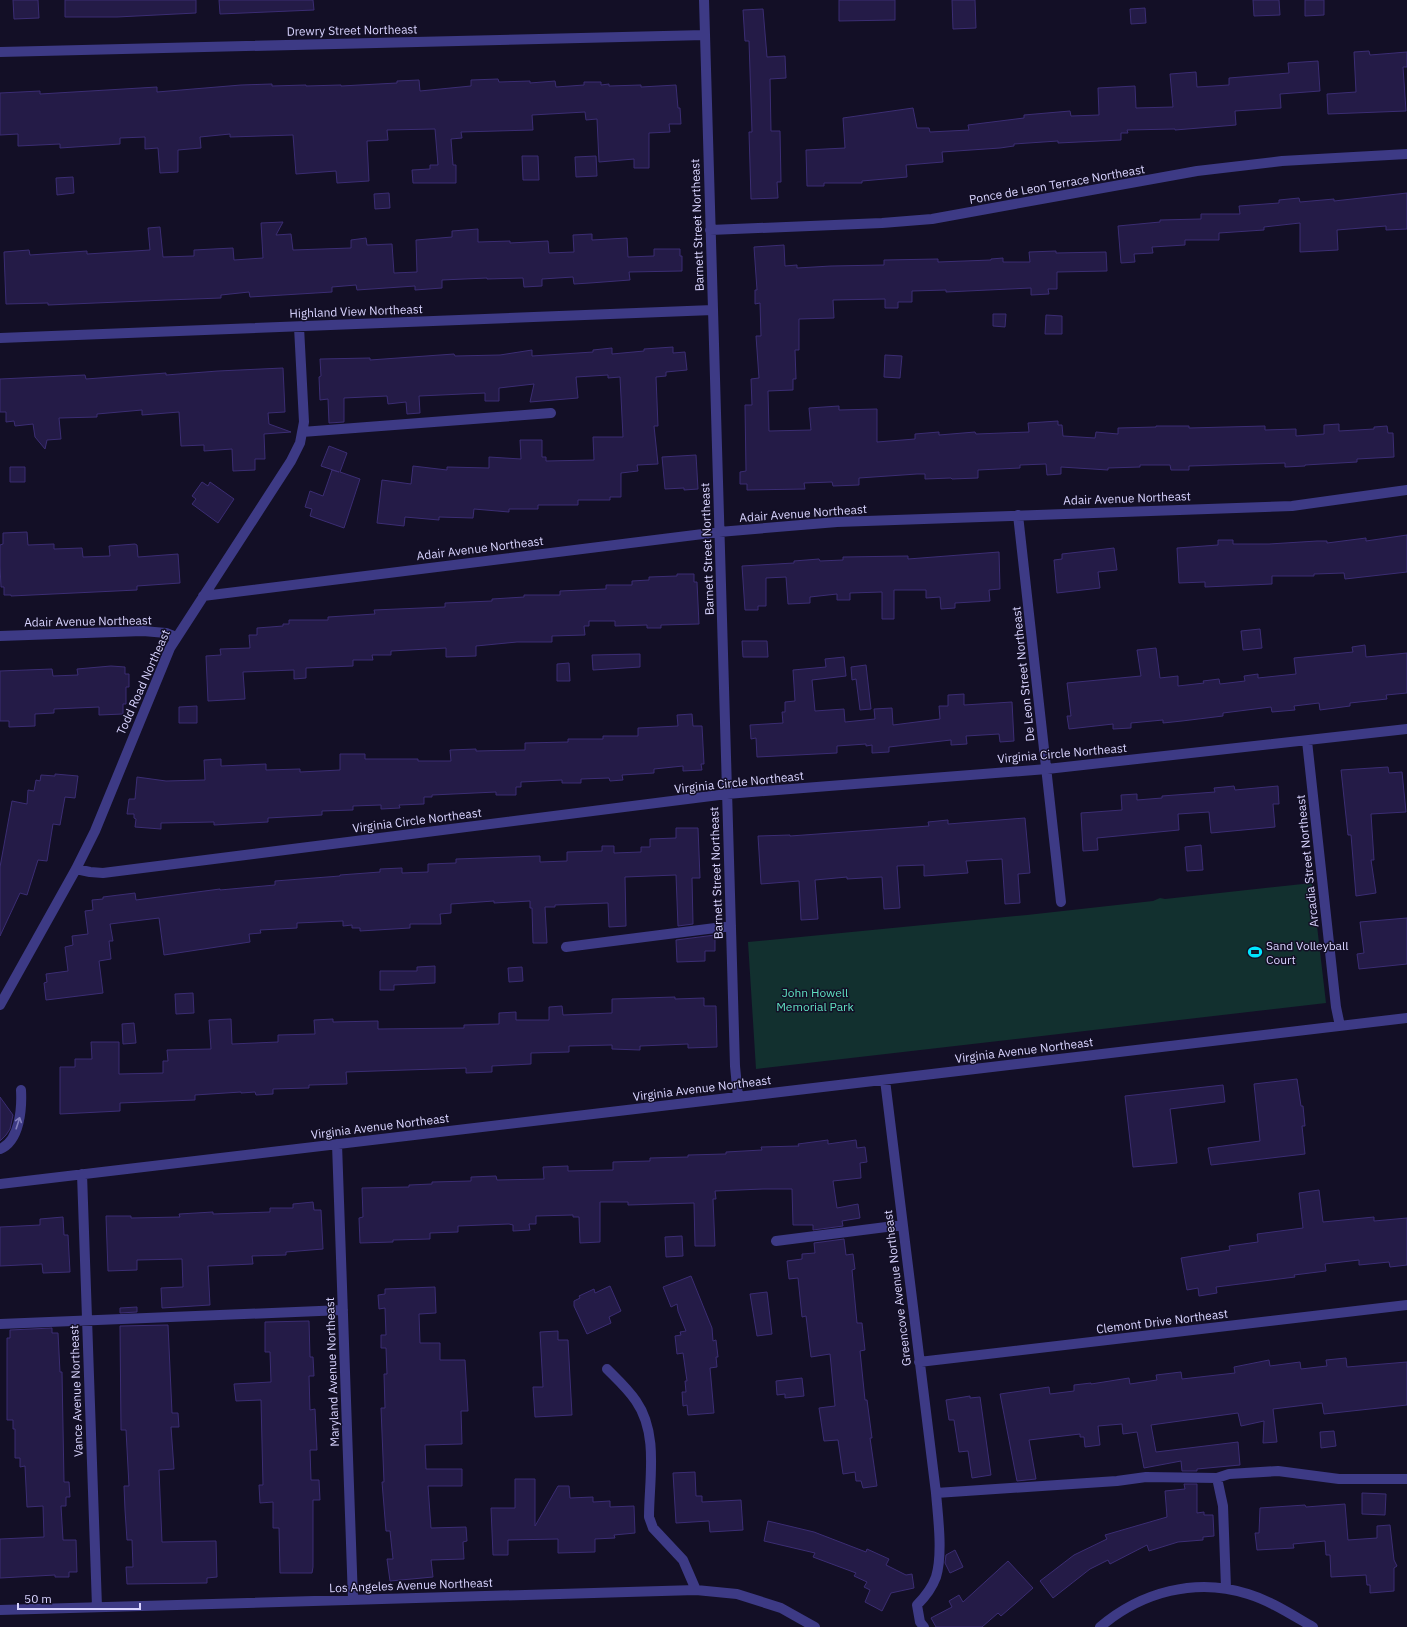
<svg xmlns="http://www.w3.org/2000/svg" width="1407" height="1627" font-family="'IBM Plex Sans',sans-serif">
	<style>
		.green { fill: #12302f }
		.building { fill: #241b47; stroke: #3b2d73 }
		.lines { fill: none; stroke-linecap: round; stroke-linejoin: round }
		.minor { stroke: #3d3a85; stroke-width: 10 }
		.oneway { stroke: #837fbc }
		.labels { text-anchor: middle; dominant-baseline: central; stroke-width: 3; stroke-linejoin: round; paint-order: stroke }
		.street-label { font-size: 12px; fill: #d9d4ff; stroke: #130f26 }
		.poi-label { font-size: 12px; fill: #d9d4ff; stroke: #130f26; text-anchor: start }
		.park-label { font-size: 12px; fill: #5fe0c0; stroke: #130f26 }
	</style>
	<rect width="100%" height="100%" fill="#130f26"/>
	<path class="green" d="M1312,883L1326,1003L756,1069L748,942L1027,915L1153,901L1160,898L1165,899Z"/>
	<path class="building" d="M13,0H38L39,18L14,19Z
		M65,0H196V13L117,17H65Z
		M219,0H313L314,10L220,14Z
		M839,0H895V20L839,21Z
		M952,0H975L976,28L953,29Z
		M1253,0H1279L1280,15L1254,16Z
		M1305,0H1324V15L1305,16Z
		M1145,8L1146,23L1131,24L1130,9Z
		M763,9L767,57L785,56L786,78L770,79L771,131H780L781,182H777L778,198L751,199L749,132H752L749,41H745L743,10Z
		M1369,51L1370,55L1407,52V67H1403L1406,111L1328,114L1327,94L1356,92L1354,52Z
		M1318,61L1320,91L1280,94L1281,108L1235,111L1236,125L1175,130V129L1127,130L1128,133H1121V140L1058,143V141L1014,144V146L1000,148L942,152L943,162L906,165L907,177L862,181V183H824V186H807L806,150L845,148L843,118L913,108L917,128H929L930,132L969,130L968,125L1024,118V115L1070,111L1071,116L1099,115L1098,88L1135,86L1136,108L1173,107L1170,74L1196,72L1197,87L1229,85V78L1289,73L1288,63Z
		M498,79L499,82L530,81V83L555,81L556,87L584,85V82H601V85L609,84V86L641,85V87L676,85L678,108H680L681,124H669L670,132L649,133V168H634V159L599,162L597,119L586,120L585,112L532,115L533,130L461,132L462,138L451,139L453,165H456V183H413L412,170L430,169V165H438L435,129L387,130L388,140L367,141L369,181L337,183L336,171L296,174L293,135L230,137V134L200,137L201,148L178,150V172L160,173L158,148L145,149V137L120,138V144L60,148V144L18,146V134L0,135V93L40,91V94L157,87V92L241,85L272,84V86L306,85V86L341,85V86L397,83V81L419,80L420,91L471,86V80Z
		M522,156H538L539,180H523Z
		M596,156L597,176L576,177L575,157Z
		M73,177L74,193L57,195L56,178Z
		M389,193L390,208L375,209L374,194Z
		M1407,193V229L1386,230V226L1337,230L1338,250L1300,252V223L1264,227V230L1219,233V240H1185V245L1152,247L1153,253L1134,254L1135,262L1121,263L1118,226L1160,222V220L1201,219V214H1240L1239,206L1279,203V200L1299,198L1300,202L1334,199V201Z
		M283,222L276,235L291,234L293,250L351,248V240L366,238L367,245L392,244L394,273L417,272L416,240L452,237V231L478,229V242L510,241V243L548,241L549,253L574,252L573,235L592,234V240L627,238L628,257L654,256V249H680V256H682V271L629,272L630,280L590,283L574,284L573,277L542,279V286L524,287L523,278L487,279V278L442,280V288L415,290V286L357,290L356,285L332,287V292L250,297L249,292L221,295V298L167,300L48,305V303L6,304L4,252L29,250L30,255L87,251V254L150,250L148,228L160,227L163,257L194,256V250L233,248L234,260L263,258L261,223Z
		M784,245L785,266L797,265V268L831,266L884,265V260L938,259V262L991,260V259L1003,258V262H1030L1029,252L1056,251V253L1106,252L1107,271L1057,272V289H1048L1049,294L1031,295V288L946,292V290L912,291V302H898V308H885V299L833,300L834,318L799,319V350H795L796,379H793V390L768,391L769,431L811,430L809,408L839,406V410L877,409V442L915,439V434L939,432V435L975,432L976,434L1029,432L1028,423L1058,421V425H1062L1063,436L1095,438L1096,432L1118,434V428L1156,427V426H1189V428L1265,426V430L1296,429V436L1324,434V425L1339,424V431L1374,429V427L1387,426L1388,433H1393L1394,457L1357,459V462L1305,465V466L1285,467V463L1189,466V470H1171L1170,465H1140V467L1108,468V470L1061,467V474L1047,475L1046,464L1020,465V468L978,470V478L952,479L951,478L925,479V474H917L859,478V485L833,486L832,482L804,483L805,489L747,490V484H740V472L746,471L745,405H752L751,379L759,378L756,336H761L760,303L755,304V290H757L754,247Z
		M993,314H1006L1005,327L993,326Z
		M1046,315L1062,316V334H1045Z
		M673,347V353L685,352L687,370L666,372V376L656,377L658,426H654L658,464L637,465L638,471L621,473V497H610V500H578V505H538V509H509V512L474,509L473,518L439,517V520L405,517L404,526L377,523L382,480L411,484L413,466L447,470V467L489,468V457L521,459L520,440H542V457H546V461L594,460L593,437H623L620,377L608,378V375L576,377L578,398L530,402L534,384L499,388V401H485V393L419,396L420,413L407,414L406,402L388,404L387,396L344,398V422L329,423L328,399L320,400L319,377L321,376L320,359L370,358V360L454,354L455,356L500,355L532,350V356L593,352V350L612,348V354L644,351V349Z
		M885,355L902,356L900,378L884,377Z
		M283,368L285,412L268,413L269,424L291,432L264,434L265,459H255V470L233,471L232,449L204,451V445L181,446L179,412L142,415V410L97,414V417L59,418L61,439L47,440L45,449L35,437L33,424L15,426L14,421L6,422V412H0V379L85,375L86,379L166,373V375L218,371Z
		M329,446L347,453L340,472L360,479L344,528L310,516L312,509L305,507L310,491L323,496L332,470L339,472L321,466Z
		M696,455L698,489L684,490V488L665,489L662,457Z
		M10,467H25V482H10Z
		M202,482L208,486L210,482L234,499L218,523L192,504L196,499L192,496Z
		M27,532L28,545L54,544V549L82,548L83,557L110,556L109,546L135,544L137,545L138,557L178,554L180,583L137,586V590L11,596V595H4V587H1L0,566V545L3,544V533Z
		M1407,535V572L1345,579L1344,573L1314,574V576H1272V584L1205,587V582L1179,583L1177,548L1218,545V540H1233V544H1269L1317,541H1327V543L1366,538V541Z
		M1114,548L1117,570L1098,572L1100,588L1057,593L1054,560L1062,559V554Z
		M999,552L1000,589L989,590L990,601L955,603V608L941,609L940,597L926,598V590H894V619H882V592L850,593V600H837V594L810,597V603L788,604L786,577L766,578V606H758V610H745L742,566L794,563V561L819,559L820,561L843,560V557L908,556V559Z
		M677,574H694V582H697L699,624L661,625V628H647V625L615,626V621H589V626H584L585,635L552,636V642H517L476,646V656L446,657V648L391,651V655H372L373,660H353V666L306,668V678L294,679V670L243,672L245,699L208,701L206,656L221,655L220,649L250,648L249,635H257V628L283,626V624H289V620H328V617L375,614L374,610L445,607V603L492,601V599L524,597V595H560V591L606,589V585H632V581L649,580V577L677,576Z
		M1260,629L1262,648L1243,650L1241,631Z
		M742,641H767L768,657H743Z
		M1365,645L1366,657L1407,653V693L1386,695L1387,699L1350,703V706L1320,710L1319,703L1294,706L1295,710L1272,712L1271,707L1223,713V716L1182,721L1163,723V720L1131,723V728L1113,729V724L1069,729L1067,716H1071L1067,683L1141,676L1137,650L1156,648L1160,678L1178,676V686L1204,683L1203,681L1219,679L1220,684L1245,681L1244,676L1258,674V678L1296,674L1294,658L1353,652L1352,647Z
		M640,654V667L593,670L592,655Z
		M844,657L846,676L812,680L815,711L844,709L845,722L875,719L874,709L892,708L893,725L940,719L939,706H948V695L964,694V705L1012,702L1014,741L1000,742L999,734L966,736L967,744L951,745V740L889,747V752L872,753V745L866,746V744L837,746V753L757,757L756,738L751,739L750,725L783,723L782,712H785V702L795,701L793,670L826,667L825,659Z
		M569,663L570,681H557V664Z
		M866,665L871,709L860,710L856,679L852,680L851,667Z
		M111,666L125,667V674H129V687H126V704H123V714L99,715V707L54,709V713L35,714V726L9,727V721H0V671L52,669L53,676L78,675L77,669Z
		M197,706V723H179V707Z
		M692,714L693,726H702L704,764H701L702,770L683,771V766L654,769V773L622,775L623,780L610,781L609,778L581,779V783H562V780L521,782V787H516V795H496V792L432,795V797H424V804L399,805L400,808L381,809V805L353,806V810L322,811V815L268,818V822L214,825V822L161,823V829L135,827L136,819L134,818V814H127L129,799H135L137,777L166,781L205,780L204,760L221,759V766L266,764V770L300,769V772L340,770V754H365V759H418V761H451L450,750L476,749V751L525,750V743L568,742V739H603V736H638V728L678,726L677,715Z
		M1388,767L1389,773L1402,772L1406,812L1371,814L1374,860H1371L1376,893L1356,896L1351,835H1348L1341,770Z
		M55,774L78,776L75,798L65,797L60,825L53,824L47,861L38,860L27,895L20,893L0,936V867L12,801L27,804L28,790L34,791L36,780L40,781L41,775L55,776Z
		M1234,786L1235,790L1278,786L1279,804H1273L1275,827L1211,833L1209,812L1178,814L1179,830L1097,838L1098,850L1083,851L1081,813L1122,810L1121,795L1137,794V800L1162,798V796L1215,792L1214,788Z
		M1025,818L1030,873L1018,874L1020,903L1005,904L1002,859L966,861L968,873L924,876V865L897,866L900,908L884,909L882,877L847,879V877L815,880L818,919L801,920L799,881L761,884L758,836L790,835V836L929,826L928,822L948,820V824Z
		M676,828H698L700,878H692L693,924L678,926L676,875L625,877L626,926L609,927L608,903L555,905V907H545L547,943H533L532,908H530V901L494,903V901L451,904V913L440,914L441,924H410V928L360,931V928H352V925L343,926V921L297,923V928L260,930L261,933L249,934L250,942L164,955L159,918L110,924L113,941H109L111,959L99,961L103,993L46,1000L44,983L47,982L46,974L68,971L65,947L73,945L72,936L88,934L85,911L93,910L92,900L103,899V897L135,893L136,900L220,889V890L275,885V881L340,876V875L380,872V869L402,868V873L428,872V864L456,863V859L540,856V862L567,861V852L602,851V846H614V853L641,852V847H650V839L676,838Z
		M1201,845L1203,870L1187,871L1185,847Z
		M1407,918V964L1359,969L1357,954L1364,953L1360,922Z
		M715,935V951H705V961L677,962L676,940Z
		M435,966V983L394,985V990H380V971H417V967Z
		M522,967L523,981L509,982L508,968Z
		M193,993L194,1013L176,1014L175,994Z
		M675,997V999L704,998V1006H716L717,1047L688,1048V1044L640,1046V1050L612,1049V1045L569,1046V1052L531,1053V1064L492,1066V1072L466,1073V1068L346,1072L347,1084L309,1085V1088L273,1089V1094L256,1095L255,1092L241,1093V1092L195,1095V1100L120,1103V1111L60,1114V1067H75V1059H92L91,1042H119V1074L163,1073V1061H168L167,1050L211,1049L209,1020L231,1019L232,1044L278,1042V1035L315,1034L314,1020L333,1019V1022L378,1021V1029L464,1028V1025L499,1024V1013L516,1012V1020H549V1007L562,1006L563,1015L612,1013V999Z
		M134,1023L136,1043L123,1044L122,1024Z
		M1297,1079L1301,1106H1303L1305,1126H1302L1305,1154L1211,1165L1208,1148L1260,1141L1254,1084Z
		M1223,1085L1225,1102L1170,1109L1177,1163L1133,1167L1125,1096Z
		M0,1097L13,1115L10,1129L6,1135L0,1141Z
		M828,1140V1144L856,1140L857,1148L865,1147L867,1162L860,1163L861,1178L833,1181L837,1208L858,1204L860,1218L842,1221L843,1226L813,1230V1225H793L792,1189H763L715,1191L716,1199H713L715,1246H695L694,1203L628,1205V1202H600V1242L580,1243L579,1217H573V1215L536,1216V1224H529L530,1230L513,1231V1225L509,1224L458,1226V1232L430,1233V1239L393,1240V1242L360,1243L359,1218L363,1217L362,1188L409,1187V1185L432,1184V1182L471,1181V1177L496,1176L497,1180L544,1179L543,1167L568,1166V1171L613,1170V1162L650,1161V1158L688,1157V1155L726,1154V1152L762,1150L761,1147L799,1146L798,1144Z
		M1319,1190L1323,1222L1374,1217V1221L1407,1218V1265L1390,1267L1389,1262L1359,1265V1260L1325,1264L1326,1271L1294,1275L1295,1277L1216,1287L1217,1293L1199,1296L1198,1288L1187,1290L1181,1258L1230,1250L1229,1246L1258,1242L1257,1234L1303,1228L1299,1193Z
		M313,1202L314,1210H321L323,1249L286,1252V1255L252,1256L253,1264L208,1266L210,1305L162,1308L161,1288L183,1287L182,1259L137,1260V1270L108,1271L106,1216H131V1218L180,1217L179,1214L213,1212V1214L270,1212V1208H293V1204Z
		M63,1217L64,1235H68L70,1272L43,1273L42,1264L0,1266V1227L40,1225V1219Z
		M682,1236L683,1256L666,1257L665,1237Z
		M844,1239L846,1255L853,1254L855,1269L852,1270L857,1323H862L865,1350L860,1351L865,1400H867L872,1438H870L877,1486L863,1488L861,1481H856L855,1472L843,1474L838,1440L824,1441L819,1408L835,1406L830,1354L811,1357L806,1316L802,1317L798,1278L789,1279L787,1261L802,1259V1254L815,1253L814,1243Z
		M691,1276L712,1328L713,1341L716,1340L718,1357H716L717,1367L710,1368L714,1413L688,1415L687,1405L683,1406L682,1392H686L685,1381H687L683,1353L677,1354L675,1336L681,1335L680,1332L686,1331L678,1311L677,1304L671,1307L663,1287Z
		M610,1286L621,1311L609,1317L611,1323L587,1334L574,1306V1301L580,1298L579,1296L594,1289L595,1293Z
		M435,1287L436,1313L419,1314L420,1343H440V1360H465L468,1411H461L462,1444L425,1445L426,1469H462V1486H428L431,1528L466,1527L467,1541L463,1542L464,1559L431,1560L433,1577L390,1581L387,1559H393L390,1531H386L382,1482H384L381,1408H385L384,1374H387L386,1348H381V1335H386L385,1308L379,1309L378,1295L385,1294V1289Z
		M767,1292L772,1334L757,1336L750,1294Z
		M137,1307V1312L120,1313V1308Z
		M309,1321L310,1357H313L314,1376H309L310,1410L315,1409L317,1450H310L311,1480H319L320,1500H313V1567L312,1573H280L279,1528H273V1502L260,1503L259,1485H263L261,1400L236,1401L234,1384L271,1382L270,1352H265V1322Z
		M168,1325L172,1413H178L179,1427H171L174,1469L159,1470L162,1542L216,1541L217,1577L207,1578V1583L127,1584L126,1567H133L132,1540H127L125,1510L124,1486H129L126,1430H121L120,1326Z
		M52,1328V1333H58L60,1372H62L64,1482H69L70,1497H66V1506H61L63,1540H76L77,1572H69V1577H55V1575L0,1578V1539L44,1537L43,1506L27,1507L25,1466L20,1467V1458H15V1429H13V1420H7V1338H10V1330Z
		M558,1331V1340H568L572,1415L535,1417L533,1387H543L540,1332Z
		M1346,1358L1347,1367L1407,1362V1405L1324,1414L1322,1403L1273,1409L1277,1442L1263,1443L1264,1421L1241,1426L1238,1413L1151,1425L1156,1452L1238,1442L1240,1465L1197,1469V1471H1182L1181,1461L1144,1468L1137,1432L1123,1434L1122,1424L1098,1426L1100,1445L1085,1447L1084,1437H1080V1434L1029,1440L1036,1479L1017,1481L1000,1394L1049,1387L1050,1394L1074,1391V1385L1091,1383V1384L1129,1378L1130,1384L1157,1380L1156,1375L1181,1372L1182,1379L1235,1373L1234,1367L1269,1360L1270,1366L1300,1362L1301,1369L1327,1366L1326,1360Z
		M802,1378L804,1396L785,1398V1394L777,1395L776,1381Z
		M970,1396V1398L980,1397L991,1475L972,1478L968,1451L959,1452L954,1420H949L946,1400Z
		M1334,1431L1336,1446L1321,1448L1320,1432Z
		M695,1472L696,1496H702V1502L741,1500L743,1530L710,1532L709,1521L676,1523L673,1473Z
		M515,1479H535V1526L558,1486H569L570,1498L593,1497V1502L610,1501V1507L634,1506L635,1533L614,1535L615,1538L595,1539V1552L558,1553V1539L508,1540V1555H493L491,1508H515Z
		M1184,1484H1197V1513L1204,1512V1515H1213L1214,1536L1203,1537V1540L1178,1542L1149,1551L1147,1545L1110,1564L1108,1560L1090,1569L1053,1598L1040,1581L1074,1555L1107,1539L1105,1535L1167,1517L1165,1491L1185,1489Z
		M1362,1493L1386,1494L1385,1515L1362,1514Z
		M1345,1504L1348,1540L1377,1538V1526L1390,1525L1394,1560L1397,1566L1394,1568V1591L1370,1593V1585H1367L1366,1575L1331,1577L1330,1555H1326L1325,1541L1293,1544L1294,1548L1257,1550L1255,1533H1259L1260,1508L1305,1505L1306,1507Z
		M768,1521L814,1532L866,1552L867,1549L889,1559L886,1565L906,1575L912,1574L914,1588L891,1593L882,1611L865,1602L870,1590L864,1587L867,1582L854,1576L856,1573L813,1557L815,1553L764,1541Z
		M955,1550L963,1567L950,1573L945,1563L946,1555Z
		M1008,1561L1033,1588L1016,1603L1001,1616L998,1613L982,1627H936L931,1618L952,1607L949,1601L959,1595L963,1602Z"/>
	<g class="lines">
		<path class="minor" d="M704,0L735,1066L738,1097
			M0,52L705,35
			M710,230L882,223L932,219L1197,171L1282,161L1407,154
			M0,338L713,310
			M302,432L551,413
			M1018,515L1061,902
			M203,596L719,532L837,522L1292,506L1407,490
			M0,636L143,631L166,633L176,637
			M1307,741L1336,1007L1340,1026
			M76,869L90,872L103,873L727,794L1047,769L1407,729
			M566,947L731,926
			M0,1005L76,869L95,831L170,648L291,461L300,443L304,422L299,327
			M885,1080L936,1493C938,1517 943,1554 936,1577C932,1588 925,1597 917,1605L920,1622L924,1627
			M337,1144L353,1600
			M0,1149C20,1141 22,1108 21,1090
			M82,1174L97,1607
			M0,1184L1407,1018
			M776,1241L902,1225
			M0,1324L343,1310
			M919,1362L1407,1305
			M607,1369C617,1379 628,1389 636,1401C659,1434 649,1480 649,1517L653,1528L683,1560L696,1590
			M1217,1478L1223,1506L1226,1588
			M936,1493L1117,1481L1146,1477L1217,1478L1229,1474L1278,1471L1339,1479H1407
			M0,1610L696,1590L737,1594L781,1608L815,1627
			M1100,1627C1141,1592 1196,1577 1248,1594C1271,1601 1292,1615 1313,1627"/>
	</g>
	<defs><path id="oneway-shaft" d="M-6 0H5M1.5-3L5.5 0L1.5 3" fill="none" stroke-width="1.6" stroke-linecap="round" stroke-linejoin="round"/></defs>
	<use class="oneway" href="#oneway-shaft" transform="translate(18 1123) rotate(-72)"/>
	<defs>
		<symbol id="stadium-bare" viewBox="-9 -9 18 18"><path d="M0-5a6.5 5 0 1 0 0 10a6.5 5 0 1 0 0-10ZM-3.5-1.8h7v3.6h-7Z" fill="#00e5ff" stroke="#130f26" stroke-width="2.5" paint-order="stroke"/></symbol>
	</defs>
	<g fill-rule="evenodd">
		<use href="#stadium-bare" x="1245" y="942" width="20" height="20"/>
	</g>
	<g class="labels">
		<g class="street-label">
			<text transform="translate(352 30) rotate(-1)">Drewry Street Northeast</text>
			<text transform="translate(1057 184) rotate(-10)">Ponce de Leon Terrace Northeast</text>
			<text transform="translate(697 225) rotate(-92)">Barnett Street Northeast</text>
			<text transform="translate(356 311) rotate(-2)">Highland View Northeast</text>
			<text transform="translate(1127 498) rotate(-2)">Adair Avenue Northeast</text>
			<text transform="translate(803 513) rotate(-4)">Adair Avenue Northeast</text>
			<text transform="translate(480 548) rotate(-7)">Adair Avenue Northeast</text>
			<text transform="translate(707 549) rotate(-92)">Barnett Street Northeast</text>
			<text transform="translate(88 621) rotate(-1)">Adair Avenue Northeast</text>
			<text transform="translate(1023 674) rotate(-96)">De Leon Street Northeast</text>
			<text transform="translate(143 682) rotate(-66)">Todd Road Northeast</text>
			<text transform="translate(1062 753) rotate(-5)">Virginia Circle Northeast</text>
			<text transform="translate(739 782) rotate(-6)">Virginia Circle Northeast</text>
			<text transform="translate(417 820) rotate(-7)">Virginia Circle Northeast</text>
			<text transform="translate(1307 861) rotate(-96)">Arcadia Street Northeast</text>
			<text transform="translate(716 873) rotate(-92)">Barnett Street Northeast</text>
			<text transform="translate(1024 1050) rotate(-7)">Virginia Avenue Northeast</text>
			<text transform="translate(702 1088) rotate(-7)">Virginia Avenue Northeast</text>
			<text transform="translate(380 1126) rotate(-7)">Virginia Avenue Northeast</text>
			<text transform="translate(897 1288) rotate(-97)">Greencove Avenue Northeast</text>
			<text transform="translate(1162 1321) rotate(-7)">Clemont Drive Northeast</text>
			<text transform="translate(332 1372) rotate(-92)">Maryland Avenue Northeast</text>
			<text transform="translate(76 1391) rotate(-92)">Vance Avenue Northeast</text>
			<text transform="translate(411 1585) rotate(-2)">Los Angeles Avenue Northeast</text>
		</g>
		<g class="poi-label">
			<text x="1266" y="945">Sand Volleyball<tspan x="1266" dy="14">Court</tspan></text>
		</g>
		<g class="park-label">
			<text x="815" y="992">John Howell<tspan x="815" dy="14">Memorial Park</tspan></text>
		</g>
	</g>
	<path d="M18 1603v6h122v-6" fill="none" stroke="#d9d4ff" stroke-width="2"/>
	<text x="24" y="1603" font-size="12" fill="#d9d4ff" stroke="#130f26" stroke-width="3" paint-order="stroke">50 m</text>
</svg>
